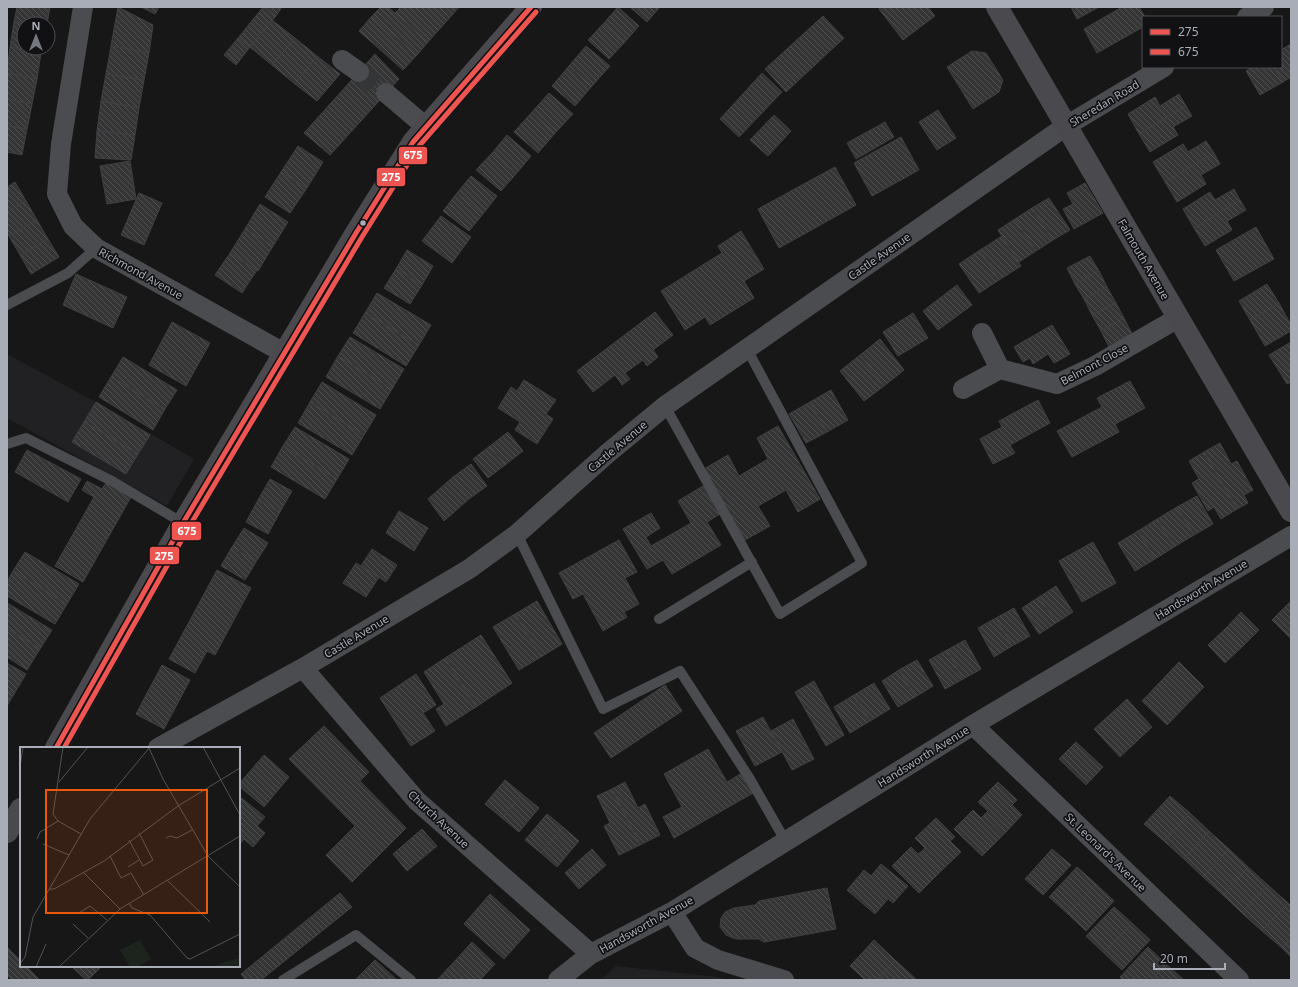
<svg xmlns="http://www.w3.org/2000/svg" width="1298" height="987" font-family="'Noto Sans',sans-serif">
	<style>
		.built { fill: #212123 }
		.building { fill: url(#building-back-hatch); stroke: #3f4043 }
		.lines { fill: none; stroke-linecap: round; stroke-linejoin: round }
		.street-tunnel { stroke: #343537; stroke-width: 20; stroke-dasharray: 20 10; stroke-linecap: butt }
		.lane { stroke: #4b4c50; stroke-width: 10 }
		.street { stroke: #4b4c50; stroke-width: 20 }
		.secondary { stroke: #4a4a4e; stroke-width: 22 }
		.bus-1-casing { stroke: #111113; stroke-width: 8 }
		.bus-2-casing { stroke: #111113; stroke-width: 8 }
		.bus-1 { stroke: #ee5450; stroke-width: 5 }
		.bus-2 { stroke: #ee5450; stroke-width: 5 }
		.bus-dot { fill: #a8adb8; stroke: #111113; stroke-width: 1.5 }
		.labels { text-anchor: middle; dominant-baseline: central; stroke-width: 3.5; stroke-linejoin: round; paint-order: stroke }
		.street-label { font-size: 11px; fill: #a8adb8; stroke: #111113 }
		.inset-road { fill: none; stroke: #515357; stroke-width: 1 }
		.view { fill: #e8590c; fill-opacity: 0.15; stroke: #e8590c; stroke-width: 2 }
		.inset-edge { fill: none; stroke: #a8adb8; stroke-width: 2 }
		.line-badge { stroke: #111113; stroke-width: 1.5 }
		.badge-label { font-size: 11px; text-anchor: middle; font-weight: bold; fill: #fff }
	</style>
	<defs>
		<pattern id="building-back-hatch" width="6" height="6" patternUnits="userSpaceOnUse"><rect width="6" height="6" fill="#353536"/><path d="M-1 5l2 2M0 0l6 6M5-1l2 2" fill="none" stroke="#4f5051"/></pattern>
	</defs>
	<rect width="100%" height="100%" fill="#171717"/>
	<path class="built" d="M7,354L96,402L194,459L167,506L7,418Z
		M616,966L718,977L728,980H601Z"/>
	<path class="building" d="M17,7H50L47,24L14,22Z
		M118,7L153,25L149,53L111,46Z
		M141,7H159L155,14Z
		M263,7L276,16L250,47L238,38Z
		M265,7H282L276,16Z
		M381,7H388L428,42L417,55L372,16Z
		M401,7H445L453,14L428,42L395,13Z
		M445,7H459L453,14Z
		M618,7L639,26L624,43L603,24Z
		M630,7H660L647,22Z
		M881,7H928L935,16L903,40L879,9Z
		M1071,7H1099L1077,19Z
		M1122,7H1139L1145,17H1143V27L1097,53L1084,29Z
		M372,16L417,55L403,70L359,31Z
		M823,16L844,38L786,92L765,69Z
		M272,20L295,38L272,65L250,47Z
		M14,22L25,24L24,48H42L41,53L10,47Z
		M603,24L624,43L609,59L588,40Z
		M238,38L250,47L236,65L224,55Z
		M295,38L317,56L295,84L272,65Z
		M1291,44V77L1283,82L1274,67H1281V50Z
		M111,46L149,53L144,80L106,74Z
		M586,46L610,66L592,86L569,66Z
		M10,47L41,53L37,79L7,73Z
		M972,51L986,53L1003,80L999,92L973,109L947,67Z
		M375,54L399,79L330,155L304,133Z
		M317,56L340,74L317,101L295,84Z
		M569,66L592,86L575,106L552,86Z
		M1252,67H1274L1283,82L1260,95L1246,71Z
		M7,73L37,79L32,104L7,99Z
		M762,73L782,92L739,137L720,119Z
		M106,74L144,80L139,108L101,101Z
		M549,93L573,114L555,133L532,112Z
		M1179,94L1186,106L1139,134L1128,114L1155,97L1160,106Z
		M7,99L32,104L27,129L7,126Z
		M101,101L139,108L135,135L97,131Z
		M1186,106L1192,116L1173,127L1178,135L1150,152L1139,134Z
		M938,110L956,138L937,150L919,122Z
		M532,112L555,133L538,153L514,132Z
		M774,115L791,131L768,156L750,140Z
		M885,122L894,137L856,159L847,143Z
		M7,126L27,129L22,155L7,152Z
		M97,131L135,135L131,160L95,158Z
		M507,135L531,156L516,174L492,153Z
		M901,137L919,170L872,196L854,163Z
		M1206,141L1214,153L1165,182L1153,162L1183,144L1188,152Z
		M298,146L323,162L307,188L281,172Z
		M492,153L516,174L501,191L476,170Z
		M1214,153L1220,164L1201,175L1206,184L1177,202L1165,182Z
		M130,161L136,199L107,204L100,166Z
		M835,167L856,205L779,248L758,209Z
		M281,172L307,188L290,213L265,197Z
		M471,176L497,196L483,214L457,193Z
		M15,182L26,201L7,212V187Z
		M1085,183L1103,213L1074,229L1063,209L1073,204L1067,193Z
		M1234,189L1240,200L1194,228L1183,209L1210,192L1215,200Z
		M139,193L162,203L144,245L121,235Z
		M457,193L483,214L469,231L443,211Z
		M1049,198L1070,230L1053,240L1032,208Z
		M1240,200L1246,210L1227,221L1232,230L1205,246L1194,228Z
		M26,201L37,220L9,236L7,233V212Z
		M260,204L288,222L273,246L245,229Z
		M1032,208L1053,240L1036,251L1015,219Z
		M441,216L471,237L452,263L422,241Z
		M1015,219L1036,251L1019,262L998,230Z
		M37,220L48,239L20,255L9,236Z
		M1256,227L1274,259L1234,281L1216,250Z
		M245,229L273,246L258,271L230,253Z
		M741,231L764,269L744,281L754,298L710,325L705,317L685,330L661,291L722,253L718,246Z
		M1002,236L1021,266L999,280L980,250Z
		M48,239L59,257L31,274L20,255Z
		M407,250L433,266L422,285L396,269Z
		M980,250L999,280L979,293L959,264Z
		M230,253L257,270L242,293L215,275Z
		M1090,256L1099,271L1075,284L1067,268Z
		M396,269L422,285L410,304L384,288Z
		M1099,271L1107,287L1084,299L1075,284Z
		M76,274L127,297L113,328L63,305Z
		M1267,284L1279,303L1250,320L1239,301Z
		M957,285L972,305L938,330L923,311Z
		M1107,287L1116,303L1092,315L1084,299Z
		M377,293L431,325L419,345L365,313Z
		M1116,303L1124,318L1101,331L1092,315Z
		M1279,303L1291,325V331L1265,346L1250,320Z
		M655,312L673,335L653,350L658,357L647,366L643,360L625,373L630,379L622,385L615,375L593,392L577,371Z
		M365,313L419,345L406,366L353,333Z
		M913,313L928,338L898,356L883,332Z
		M1124,318L1132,334L1109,347L1101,331Z
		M172,322L210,343L186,386L149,365Z
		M1052,325L1070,354L1054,363L1048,354L1033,364L1030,358L1023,362L1014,347Z
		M350,337L404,369L392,389L338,356Z
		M880,339L904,370L884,386L860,355Z
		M1291,342V382L1287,384L1269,355Z
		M860,355L884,386L864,401L840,371Z
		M338,356L392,389L380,409L326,377Z
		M123,357L177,390L165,409L111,377Z
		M111,377L165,409L153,430L99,397Z
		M524,380L556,400L546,414L553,419L537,444L515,430L520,422L498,408L511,387L517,391Z
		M1130,381L1145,408L1115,424L1119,432L1072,457L1057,431L1102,407L1097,398Z
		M322,382L376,415L364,435L310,402Z
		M831,390L848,420L827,432L810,402Z
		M1038,400L1050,423L1010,445L1015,453L993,464L980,439L1002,427L999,421Z
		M96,402L150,435L138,454L84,422Z
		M310,402L364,435L352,455L298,423Z
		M810,402L827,432L806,443L789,414Z
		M84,422L138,454L126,474L72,442Z
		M778,426L820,499L798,512L786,490L758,506L770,526L745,540L704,469L728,455L739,476L768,459L757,438Z
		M295,427L349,459L337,479L283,446Z
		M508,432L523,451L505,465L490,446Z
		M1220,443L1231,464L1237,461L1253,490L1244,495L1248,503L1237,509L1204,452Z
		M283,446L337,479L325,499L271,467Z
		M490,446L505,465L488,478L473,459Z
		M27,450L81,479L68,502L15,472Z
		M1204,452L1237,509L1221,519L1214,507L1208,511L1192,483L1199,479L1189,461Z
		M471,464L487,486L469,499L453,477Z
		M453,477L469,499L444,521L428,499Z
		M270,479L292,491L280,512L258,500Z
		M87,481L102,489L106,483L131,497L83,582L55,566L94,497L82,490Z
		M703,486L720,514L707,522L721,545L672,574L663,560L647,569L623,529L651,513L660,528L646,537L651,546L691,523L678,501Z
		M1197,496L1213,524L1194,535L1177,507Z
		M258,500L280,512L268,534L246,522Z
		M1177,507L1194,535L1174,547L1157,519Z
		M399,511L428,528L414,551L386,533Z
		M1157,519L1174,547L1155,559L1138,531Z
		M244,528L268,543L256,562L232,547Z
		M1138,531L1155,559L1135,571L1118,543Z
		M619,540L637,572L625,578L639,604L624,612L627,617L603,631L583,594L573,599L559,573Z
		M1093,542L1116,583L1082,602L1059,561Z
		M232,547L256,562L245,580L221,566Z
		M372,549L397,565L386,582L361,566Z
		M25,552L79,584L67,604L13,571Z
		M356,563L379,577L366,597L343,583Z
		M217,570L251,588L215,655L207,651L195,673L169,659Z
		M13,571L67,604L55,624L7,596V582Z
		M1056,586L1073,612L1056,623L1039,597Z
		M1039,597L1056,623L1039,634L1022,608Z
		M537,601L562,644L541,657L515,614Z
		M1291,601V637L1290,638L1272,620Z
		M7,603L52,630L40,649L7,629Z
		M1014,608L1030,636L1012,646L996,618Z
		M1241,612L1259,630L1242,647L1225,629Z
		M515,614L541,657L519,670L493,627Z
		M996,618L1012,646L994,657L978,628Z
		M7,629L40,649L27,670L7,657Z
		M1225,629L1242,647L1225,663L1208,645Z
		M481,635L512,683L476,707L445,658Z
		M965,640L981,669L963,679L947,650Z
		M947,650L963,679L945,689L929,660Z
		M445,658L476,707L446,726L436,709L444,704L424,672Z
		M917,660L933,686L915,697L899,670Z
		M1179,662L1204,687L1167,725L1142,701Z
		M7,663L26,674L14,694L7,690Z
		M162,665L190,680L164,729L136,714Z
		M899,670L915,697L898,707L882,681Z
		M416,674L436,705L423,713L435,731L411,746L380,698Z
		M814,681L844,735L826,746L795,692Z
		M874,683L890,709L870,721L854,695Z
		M665,685L682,711L611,758L594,733Z
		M7,690L14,694L7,706Z
		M854,695L870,721L850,733L834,707Z
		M1127,699L1152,727L1120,757L1094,729Z
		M763,717L782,752L755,766L736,731Z
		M793,719L814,759L792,770L771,731Z
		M324,726L369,772L360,781L406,828L352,882L326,855L355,826L289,759Z
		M1076,742L1103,767L1086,785L1059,759Z
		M708,749L727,782L744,772L755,792L674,838L663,817L682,807L664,774Z
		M264,755L289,777L264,807L239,786V784Z
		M505,780L522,794L502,818L485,804Z
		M625,782L638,808L645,804L660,835L640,845L612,789Z
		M998,782L1017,800L1012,805L1022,815L1003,835L984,815L988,811L978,802Z
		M612,789L640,845L619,855L604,826L610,823L597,796Z
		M522,794L539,808L519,832L502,818Z
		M239,796L265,817L257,826L265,833L253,847L244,839L239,845Z
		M1170,796L1190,813L1164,841L1144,824Z
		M973,810L981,818L984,815L1003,835L982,856L954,829Z
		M1190,813L1209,831L1184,859L1164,841Z
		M547,814L563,827L541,853L525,840Z
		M936,818L955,837L950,841L961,852L941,871L921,852L925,848L915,838Z
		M563,827L579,841L557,867L541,853Z
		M422,829L437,846L407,871L393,854Z
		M1209,831L1229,849L1203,877L1184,859Z
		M911,847L918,854L921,852L941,871L919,893L892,866Z
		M592,849L606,865L579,889L565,873Z
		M1052,849L1071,865L1043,895L1025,879Z
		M1229,849L1248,867L1223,895L1203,877Z
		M881,864L908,886L893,903L888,899L875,914L847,890L864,870L871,876Z
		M1077,867L1096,884L1068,914L1049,897Z
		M1248,867L1268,885L1242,913L1223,895Z
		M1096,884L1114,901L1086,931L1068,914Z
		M1268,885L1288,903L1262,931L1242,913Z
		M827,888L836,929L764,942L759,939H736L726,935L720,927L721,918L725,912L734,908L755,905L759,901Z
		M340,893L352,907L261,980H246L241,974Z
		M490,894L530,930L504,959L464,924Z
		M1288,903L1291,906V938L1282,948L1262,931Z
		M1114,907L1132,923L1104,953L1086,936Z
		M1132,923L1150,940L1122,970L1104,953Z
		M1291,938V957L1282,948Z
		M874,940L895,960L877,980H865L850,966Z
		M472,942L495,964L480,980H471L453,963Z
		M1148,947L1166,964L1151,980H1123L1120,977Z
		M8,948L21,961V966H26L40,980H12L7,975Z
		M375,960L397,980L356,979Z
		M895,960L916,979L915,980H877Z
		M453,963L471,980H437Z
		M1166,964L1184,980H1151Z
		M71,966H102L88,980H86Z"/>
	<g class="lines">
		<path class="street-tunnel" d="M359,72L386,93"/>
		<path class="lane" d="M7,305L68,273L96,248
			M665,406L780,614L862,563L747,349
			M7,444L26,438L112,481L183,523
			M517,534L603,709L680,671L750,779L786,842
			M659,619L752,562
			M283,980L356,935L411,980"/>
		<path class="street" d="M83,7L61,144L57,194L73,226L96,248L284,353
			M1247,17L1264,7
			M342,60L359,72
			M386,93L426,127
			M982,333L1000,369
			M963,389L1000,369L1057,384L1095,366L1178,318
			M303,668L417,801L591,954
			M973,725L1239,980
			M158,748L303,668L469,569L517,534L608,453L665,406L1066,126L1164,67
			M672,912L695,948L718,960L784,980
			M558,980L591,954L672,912L973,725L1291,536"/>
		<path class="secondary" d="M997,7L1291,511
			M56,748L183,523L356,233L413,142L531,7
			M7,832L21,809"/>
		<defs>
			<path id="bus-1" d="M56,748L183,523L356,233L413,142L531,7"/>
			<path id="bus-2" d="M64,748L189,527L362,237L419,146L536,12"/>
		</defs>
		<use href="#bus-1" class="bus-1-casing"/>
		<use href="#bus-2" class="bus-2-casing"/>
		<use href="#bus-1" class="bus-1"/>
		<use href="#bus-2" class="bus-2"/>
	</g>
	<circle class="bus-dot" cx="363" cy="223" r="3.5"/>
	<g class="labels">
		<g class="street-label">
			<text transform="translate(1104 103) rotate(-31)">Sheredan Road</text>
			<text transform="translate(879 256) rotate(-35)">Castle Avenue</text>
			<text transform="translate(1144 259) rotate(60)">Falmouth Avenue</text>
			<text transform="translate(141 273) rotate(29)">Richmond Avenue</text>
			<text transform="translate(1094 364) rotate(-28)">Belmont Close</text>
			<text transform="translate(617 446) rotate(-40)">Castle Avenue</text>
			<text transform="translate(1201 589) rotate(-31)">Handsworth Avenue</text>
			<text transform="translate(356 636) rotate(-31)">Castle Avenue</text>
			<text transform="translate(923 756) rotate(-32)">Handsworth Avenue</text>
			<text transform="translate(439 819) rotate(43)">Church Avenue</text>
			<text transform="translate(1106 852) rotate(44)">St. Leonard's Avenue</text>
			<text transform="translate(646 924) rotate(-29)">Handsworth Avenue</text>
		</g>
	</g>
	<g transform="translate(20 747)">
		<rect width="220" height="220" fill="#171717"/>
		<path d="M220,211L218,220H192L204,215Z" fill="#1d241e"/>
		<path d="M120,193L131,212L117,220H110L100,203Z" fill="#1d241e"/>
		<path class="inset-road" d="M43,0L33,67L38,74L61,87M183,0L220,68M129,1L143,32L188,109L220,140M0,20L3,0M39,35L68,0M146,91L150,89L157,91L172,83M17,92L20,85L38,74M109,93L123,119L133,113L119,86M23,97L49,108M90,109L101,131L111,126L124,148M108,120L119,113M64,126L100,162M147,133L190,175M29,142H34L84,114L158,59L220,21M109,156L112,161L130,168L167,211L170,212L220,187M59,166L70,159L87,173M53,177L68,191M0,217L5,210L13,170L70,72L130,0M16,220L26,197M39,220L100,162L220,89"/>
		<path class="view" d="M26,43H187V166H26Z"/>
		<rect width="220" height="220" class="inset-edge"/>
	</g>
	<g class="line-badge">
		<rect x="398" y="146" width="30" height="19" rx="4" fill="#ee5450"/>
		<rect x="376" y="167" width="30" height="20" rx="4" fill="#ee5450"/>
		<rect x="171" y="521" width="31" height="20" rx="4" fill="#ee5450"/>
		<rect x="149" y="546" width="31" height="19" rx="4" fill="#ee5450"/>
	</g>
	<g class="badge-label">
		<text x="413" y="159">675</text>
		<text x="391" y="181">275</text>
		<text x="187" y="535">675</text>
		<text x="164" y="560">275</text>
	</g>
	<rect width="1298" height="987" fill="none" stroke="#a8adb8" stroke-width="16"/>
	<rect x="1142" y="16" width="140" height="52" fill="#111113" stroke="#4d4f55"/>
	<rect x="1150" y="29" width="20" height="6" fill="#ee5450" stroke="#4d4f55"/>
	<text x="1178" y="36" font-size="12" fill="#a8adb8">275</text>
	<rect x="1150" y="49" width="20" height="6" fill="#ee5450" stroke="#4d4f55"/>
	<text x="1178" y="56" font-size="12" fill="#a8adb8">675</text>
	<g transform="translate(36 36)"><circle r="19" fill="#111113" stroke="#4d4f55"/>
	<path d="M0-3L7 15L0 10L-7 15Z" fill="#757880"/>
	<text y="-6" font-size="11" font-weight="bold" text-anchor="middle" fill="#a8adb8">N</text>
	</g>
	<path d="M1154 963v6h71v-6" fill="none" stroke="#a8adb8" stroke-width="2"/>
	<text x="1160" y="963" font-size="12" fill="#a8adb8" stroke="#111113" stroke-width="3" paint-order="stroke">20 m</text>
</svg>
